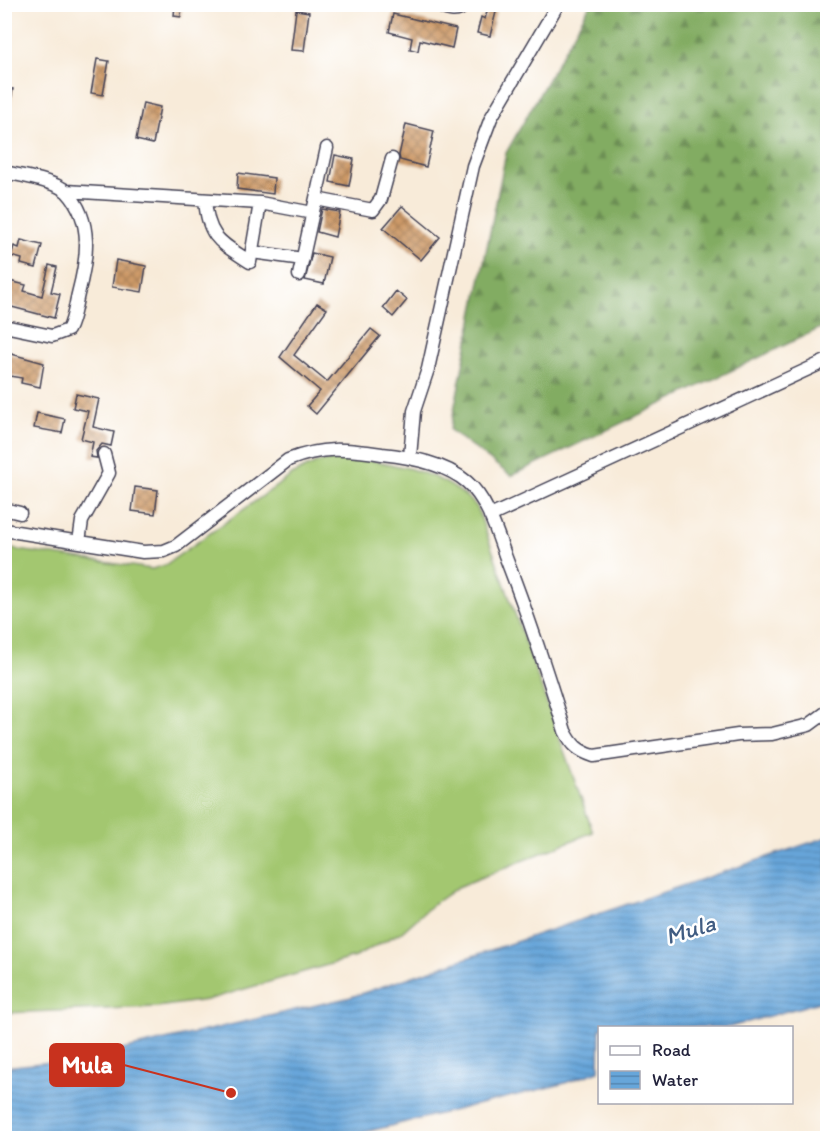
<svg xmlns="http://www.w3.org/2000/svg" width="832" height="1143" font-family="Itim,sans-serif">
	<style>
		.grass { fill: #a3c770; stroke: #627456; stroke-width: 1.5 }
		.forest { fill: url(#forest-firs); stroke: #52674e; stroke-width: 1.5 }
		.water { fill: url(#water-rules); stroke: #44648a; stroke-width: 1.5 }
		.building { fill: url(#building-cross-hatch) }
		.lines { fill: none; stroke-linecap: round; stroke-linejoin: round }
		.minor-casing { stroke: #424053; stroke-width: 15 }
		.minor { stroke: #fff; stroke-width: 12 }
		.labels { text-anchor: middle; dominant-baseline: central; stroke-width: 5; stroke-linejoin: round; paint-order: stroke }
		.water-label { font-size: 24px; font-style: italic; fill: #415d83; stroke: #fff }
		.leader { fill: none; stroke: #c8321e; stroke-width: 2 }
		.callout-dot { fill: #c8321e; stroke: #fff; stroke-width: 2 }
		.callout { fill: #c8321e; stroke: #c8321e; stroke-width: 2 }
		.callout-label { font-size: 24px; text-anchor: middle; font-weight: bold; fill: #fff }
	</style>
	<defs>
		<pattern id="forest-firs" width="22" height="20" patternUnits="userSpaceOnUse" patternTransform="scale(1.5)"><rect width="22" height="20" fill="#82ac62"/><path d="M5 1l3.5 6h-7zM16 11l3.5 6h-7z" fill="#6a8c52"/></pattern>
		<pattern id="water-rules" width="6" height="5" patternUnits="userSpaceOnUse" patternTransform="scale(1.5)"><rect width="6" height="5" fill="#67a6da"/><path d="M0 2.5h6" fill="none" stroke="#5487b2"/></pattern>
		<pattern id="building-cross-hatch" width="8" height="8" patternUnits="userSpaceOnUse" patternTransform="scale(1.5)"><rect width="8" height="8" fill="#cd9a67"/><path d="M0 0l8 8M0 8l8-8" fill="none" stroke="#a67d56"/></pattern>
	</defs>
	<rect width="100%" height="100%" fill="#fff"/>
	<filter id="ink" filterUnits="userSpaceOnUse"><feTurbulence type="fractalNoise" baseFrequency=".0167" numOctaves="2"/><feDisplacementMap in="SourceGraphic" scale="12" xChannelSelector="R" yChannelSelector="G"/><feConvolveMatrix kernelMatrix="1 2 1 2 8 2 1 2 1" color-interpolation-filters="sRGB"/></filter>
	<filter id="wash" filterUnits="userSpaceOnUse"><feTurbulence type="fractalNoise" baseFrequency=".008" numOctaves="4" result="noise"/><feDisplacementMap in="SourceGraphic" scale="24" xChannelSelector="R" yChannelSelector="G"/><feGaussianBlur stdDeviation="1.35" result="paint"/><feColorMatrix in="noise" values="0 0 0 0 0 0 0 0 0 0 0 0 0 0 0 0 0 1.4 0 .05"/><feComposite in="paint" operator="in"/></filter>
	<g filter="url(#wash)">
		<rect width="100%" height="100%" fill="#f8ebd9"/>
		<path class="grass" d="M346,457C392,463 445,471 477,507L593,832L458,887L432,905L402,932L355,957L207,1000L157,1007L5,1013V548L152,569L165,565L295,473L316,463Z"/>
		<path class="forest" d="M590,5H827V325L511,476L450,430L506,153Z"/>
		<path class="water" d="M827,837V1000L730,1027L600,1028L599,1071L562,1084L341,1138H5V1067L88,1058L351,997Z"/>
		<g id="blocks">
			<path class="building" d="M175,4H182L181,17L174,16Z
				M489,4H498L490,36L477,33L481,17L485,19Z
				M296,10L309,12L304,51L291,50Z
				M393,14L456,29L452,48L420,40L418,51L410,49L412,38L389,32Z
				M97,59L109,61L103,95L91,93Z
				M4,88L13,89L9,112H4Z
				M143,103L160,107L153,144L136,140Z
				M406,124L434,131L426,167L400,160L399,155Z
				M335,155L354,159L349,186L330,182Z
				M238,173L274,178L273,194L237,189Z
				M402,206L440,237L421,260L383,228Z
				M322,209L340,212L335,237L317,232Z
				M21,240L42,245L36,268L21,264L22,259L11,256L14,246L19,248Z
				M312,253L330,257L324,284L305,280Z
				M116,260L146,266L142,292L112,287Z
				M49,265L57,267L51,292L60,294L54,318L4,305L9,281L26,285L24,291L42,296Z
				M396,291L407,300L393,317L383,308Z
				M317,303L327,309L294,355L327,382L371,329L380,336L316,414L307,406L320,391L280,357Z
				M8,353L44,363L40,387L21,383L22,378L4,375V355L8,356Z
				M76,394L99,399L93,427L114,432L111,446L102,444L96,451L97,458L90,457L93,442L81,439L88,411L73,408Z
				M37,413L65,419L62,433L34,428Z
				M135,487L158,490L155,514L132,511Z"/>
		</g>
	</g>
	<g filter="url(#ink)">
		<use href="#blocks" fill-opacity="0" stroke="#424053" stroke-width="1.5"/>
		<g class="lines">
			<defs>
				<path id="minor" d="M436,4C446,10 457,15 466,4
					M4,172C19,175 56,181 67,192C94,221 87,260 78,294C75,306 74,319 68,330L52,336L4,326
					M66,191L260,203L313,213
					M316,199L373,210L381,199L392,159
					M205,200C208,238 220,242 250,262L260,203
					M252,252L303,259
					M299,275L327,148
					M410,457L414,411L428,369L473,166L491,118L558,4
					M4,509L20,513
					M490,516L828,360
					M4,530L143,552L164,551L176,546L288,460C323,446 345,449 382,454C410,457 445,463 467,482C488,500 497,533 506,558C528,615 547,672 565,731C572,745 578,751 594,756L738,735L772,734L809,725L828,711
					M79,542L82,521L109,473L104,454"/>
			</defs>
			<use href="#minor" class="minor-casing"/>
			<use href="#minor" class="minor"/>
		</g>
	</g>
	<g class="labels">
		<g class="water-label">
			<text transform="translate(690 929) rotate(-17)">Mula</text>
		</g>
	</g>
	<path class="leader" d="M231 1093L124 1065"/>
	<circle class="callout-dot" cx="231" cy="1093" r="6"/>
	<rect class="callout" x="50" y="1044" width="74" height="42" rx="6"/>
	<g class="callout-label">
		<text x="87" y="1073">Mula</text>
	</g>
	<rect width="832" height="1143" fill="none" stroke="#fff" stroke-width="24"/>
	<rect x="598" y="1026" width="195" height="78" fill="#ffffff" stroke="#a7a7b1" stroke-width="1.5"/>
	<rect x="610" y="1046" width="30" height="9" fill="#ffffff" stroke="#a7a7b1" stroke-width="1.5"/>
	<text x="652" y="1056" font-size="18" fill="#22223b">Road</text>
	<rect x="610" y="1071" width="30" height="18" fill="url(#water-rules)" stroke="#a7a7b1" stroke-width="1.5"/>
	<text x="652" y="1086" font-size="18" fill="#22223b">Water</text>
</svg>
